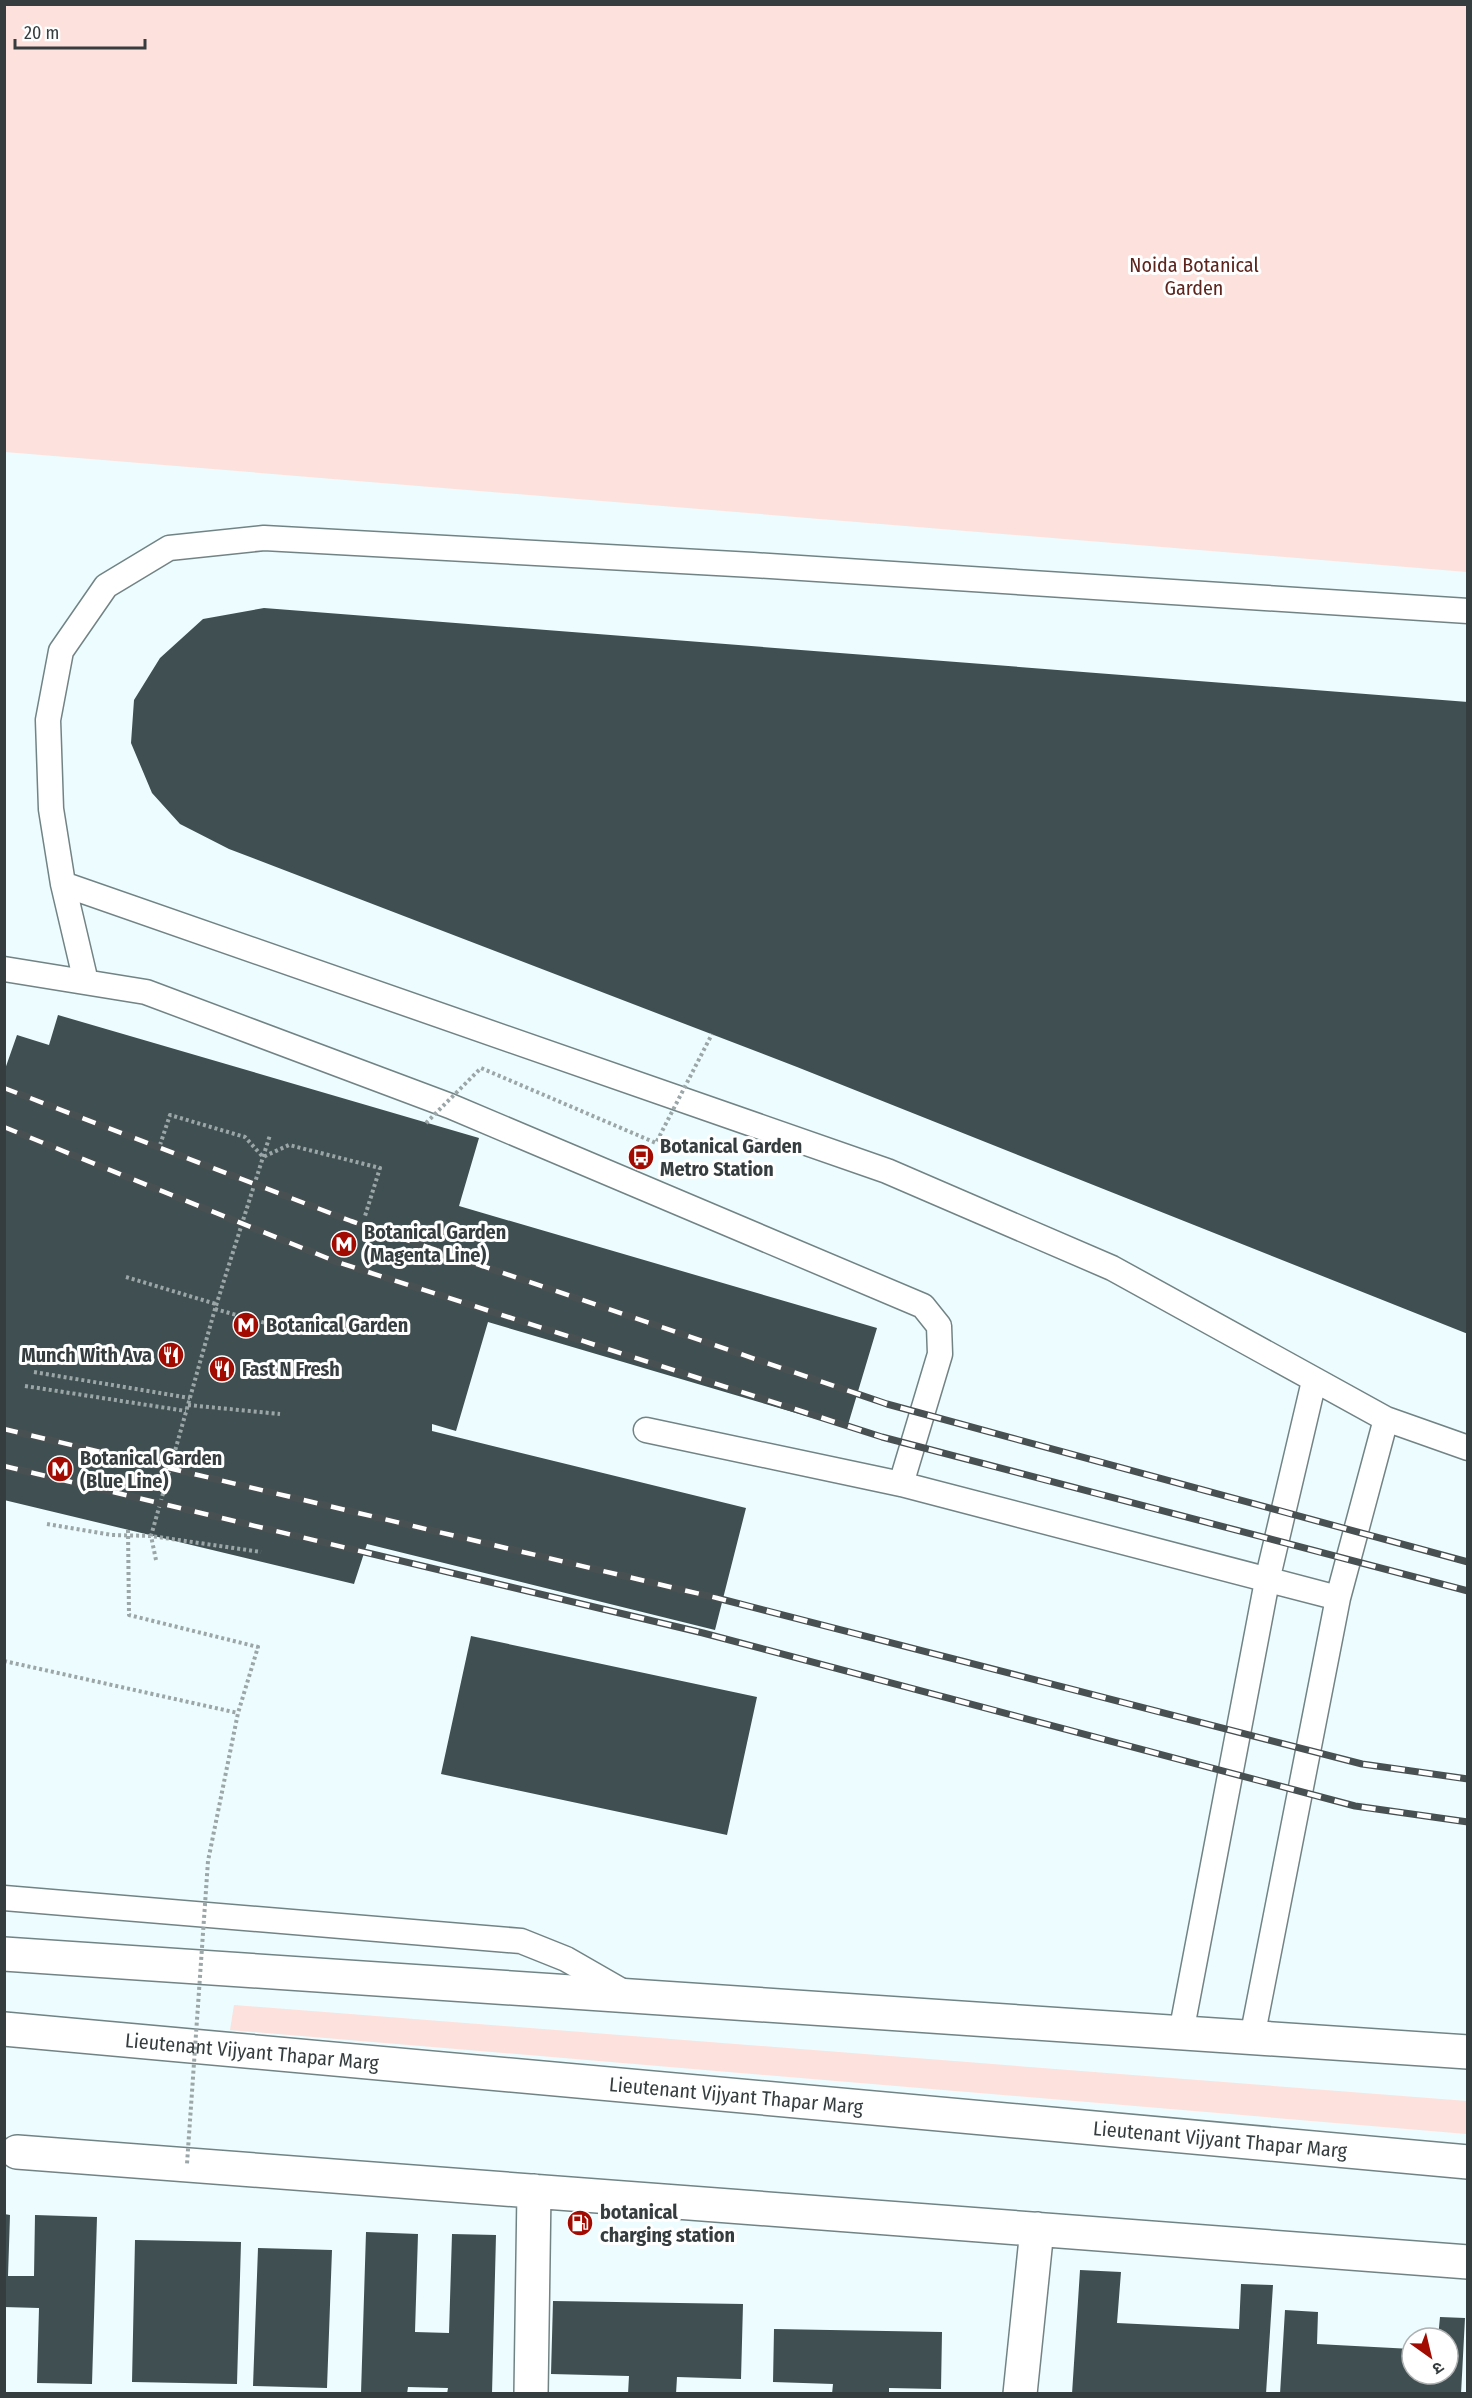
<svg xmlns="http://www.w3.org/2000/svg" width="1472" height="2398" font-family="'Fira Sans Condensed','Noto Sans Devanagari',sans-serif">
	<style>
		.green { fill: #fde1dc }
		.building { fill: #405052 }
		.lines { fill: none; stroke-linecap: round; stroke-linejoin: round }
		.service-casing { stroke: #728386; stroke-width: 27 }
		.minor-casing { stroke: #728386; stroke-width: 36 }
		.secondary-casing { stroke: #728386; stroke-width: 36 }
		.path { stroke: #9ba6a8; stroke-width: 4; stroke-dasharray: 3 3; stroke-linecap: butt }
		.service { stroke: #fff; stroke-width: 24 }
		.minor { stroke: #fff; stroke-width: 33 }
		.secondary { stroke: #fff; stroke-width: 33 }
		.rail-casing { stroke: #495052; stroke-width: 7 }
		.rail { stroke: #fff; stroke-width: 4.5; stroke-dasharray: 14; stroke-linecap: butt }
		.path-bridge { stroke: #9ba6a8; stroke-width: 4; stroke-dasharray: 3 3; stroke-linecap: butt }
		.labels { text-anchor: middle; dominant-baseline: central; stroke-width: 6; stroke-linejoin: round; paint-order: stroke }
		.park-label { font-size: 20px; fill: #5c241d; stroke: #fff }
		.poi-label { font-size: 20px; font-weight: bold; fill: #363d3e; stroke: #fff; text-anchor: start }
		.street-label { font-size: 20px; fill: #363d3e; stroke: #fff }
	</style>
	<rect width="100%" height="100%" fill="#edfcfe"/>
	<path class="green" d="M4,5H1467V572L5,452Z
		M234,2005L1467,2101V2134L230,2030Z"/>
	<path class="building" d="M264,608L1468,702V1334L797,1067L229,849L180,824L152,793L131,743L134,700L160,658L203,619Z
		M58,1015L479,1138L459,1206L877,1328L847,1428L488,1322L456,1431L432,1424V1431L746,1508L715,1630L367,1544L354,1584L4,1500V1072L17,1035L49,1045Z
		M471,1636L757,1697L727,1835L441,1774Z
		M4,2214L10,2215L8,2276H34L35,2215L97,2217L92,2384L37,2383L39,2308L4,2307Z
		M366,2232L418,2234L415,2332L449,2333L452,2234L496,2235L492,2394H447L448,2388L408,2387L407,2394H361Z
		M135,2240L241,2242L237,2384L132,2382Z
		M258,2248L332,2250L327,2388L253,2386Z
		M1080,2270L1121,2272L1117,2323L1239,2329L1241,2284L1273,2285L1266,2394H1072Z
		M553,2301L743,2304L741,2379L677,2377L676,2394H628L629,2376L551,2374Z
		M1285,2310L1318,2312L1317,2344L1412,2349V2374H1448V2338H1438L1440,2317L1465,2318L1461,2394H1280Z
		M774,2329L942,2332L941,2389L889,2388V2394H832L833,2384L773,2382Z"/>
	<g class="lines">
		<defs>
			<path id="service" d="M63,884L887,1171L1112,1268L1386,1419L1468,1448
				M4,969L146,992L450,1106L923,1306L939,1326L940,1354L901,1484
				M86,982L63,884L51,809L48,720L61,651L106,586L169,548L264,538L753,565L1468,611
				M646,1430L901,1484L1338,1598
				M4,1898L521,1941L566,1959L627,1994
				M1181,2033L1267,1581L1314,1381
				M1252,2038L1338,1598L1386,1419"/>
			<path id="minor" d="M17,2152L1468,2262
				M531,2394L534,2191
				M1020,2394L1037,2229"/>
			<g id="secondary">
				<path d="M4,1954L1468,2052"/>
				<path id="s1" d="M4,2029L1468,2162"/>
			</g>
		</defs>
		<use href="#service" class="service-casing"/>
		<use href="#minor" class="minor-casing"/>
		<use href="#secondary" class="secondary-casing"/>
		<path class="path" d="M160,1145L170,1115L245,1137L263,1157L289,1145L380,1168L365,1216
			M126,1277L216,1304
			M215,1309L287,1329
			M34,1372L190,1398
			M25,1386L186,1411
			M188,1405L280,1414
			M47,1524L112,1535L151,1536L261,1552
			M156,1560L151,1536L215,1309L270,1135
			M4,1661L238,1713"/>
		<use href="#service" class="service"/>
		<use href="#minor" class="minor"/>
		<use href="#secondary" class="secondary"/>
		<defs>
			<path id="rail" d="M4,1088L351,1221L887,1404L1468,1562
				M4,1127L337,1262L882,1437L1468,1591
				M4,1429L717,1598L1362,1764L1468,1779
				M4,1466L703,1633L1355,1806L1468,1822"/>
		</defs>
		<use href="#rail" class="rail-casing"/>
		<use href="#rail" class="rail"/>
		<path class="path-bridge" d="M426,1123L481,1068L656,1143L712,1034
			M128,1530L129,1615L258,1647L238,1713L208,1861L187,2164"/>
	</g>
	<defs>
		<symbol id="bus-disc" viewBox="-11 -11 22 22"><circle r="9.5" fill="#a20b01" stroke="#fff"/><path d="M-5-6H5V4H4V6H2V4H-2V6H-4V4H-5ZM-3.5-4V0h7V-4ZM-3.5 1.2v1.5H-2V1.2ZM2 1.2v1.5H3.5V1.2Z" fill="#fff"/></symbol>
		<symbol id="metro-disc" viewBox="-11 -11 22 22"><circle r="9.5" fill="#a20b01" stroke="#fff"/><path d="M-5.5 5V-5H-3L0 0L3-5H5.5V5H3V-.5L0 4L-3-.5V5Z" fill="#fff"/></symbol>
		<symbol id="restaurant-disc" viewBox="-11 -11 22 22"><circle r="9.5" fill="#a20b01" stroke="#fff"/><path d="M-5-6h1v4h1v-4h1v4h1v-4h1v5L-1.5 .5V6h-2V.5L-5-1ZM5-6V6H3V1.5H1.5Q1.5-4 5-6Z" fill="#fff"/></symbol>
		<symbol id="fuel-disc" viewBox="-11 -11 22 22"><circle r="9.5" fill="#a20b01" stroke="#fff"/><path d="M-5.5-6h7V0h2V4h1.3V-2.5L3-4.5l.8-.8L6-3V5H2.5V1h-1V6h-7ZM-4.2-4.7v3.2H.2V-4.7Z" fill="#fff"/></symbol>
	</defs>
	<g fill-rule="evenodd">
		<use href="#bus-disc" x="626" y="1142" width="30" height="30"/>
		<use href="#metro-disc" x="329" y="1229" width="30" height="30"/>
		<use href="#metro-disc" x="231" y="1310" width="30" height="30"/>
		<use href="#restaurant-disc" x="156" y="1340" width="30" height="30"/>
		<use href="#restaurant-disc" x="207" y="1354" width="30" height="30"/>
		<use href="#metro-disc" x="45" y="1454" width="30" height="30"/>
		<use href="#fuel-disc" x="565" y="2208" width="30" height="30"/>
	</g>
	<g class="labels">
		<g class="park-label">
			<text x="1194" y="265">Noida Botanical<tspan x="1194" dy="23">Garden</tspan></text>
		</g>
		<g class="poi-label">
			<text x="660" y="1146">Botanical Garden<tspan x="660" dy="23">Metro Station</tspan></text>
			<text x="364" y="1232">Botanical Garden<tspan x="364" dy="23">(Magenta Line)</tspan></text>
			<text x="266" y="1325">Botanical Garden</text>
			<text x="152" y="1355" text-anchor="end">Munch With Ava</text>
			<text x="242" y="1369">Fast N Fresh</text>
			<text x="80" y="1458">Botanical Garden<tspan x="80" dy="23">(Blue Line)</tspan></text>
			<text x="600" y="2212">botanical<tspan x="600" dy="23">charging station</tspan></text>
		</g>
		<g class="street-label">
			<text stroke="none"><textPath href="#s1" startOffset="249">Lieutenant Vijyant Thapar Marg</textPath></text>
			<text stroke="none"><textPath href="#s1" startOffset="735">Lieutenant Vijyant Thapar Marg</textPath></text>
			<text stroke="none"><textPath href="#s1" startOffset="1221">Lieutenant Vijyant Thapar Marg</textPath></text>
		</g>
	</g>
	<rect width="1472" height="2398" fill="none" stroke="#363d3e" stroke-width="12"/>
	<g transform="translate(1430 2356) rotate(146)"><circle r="28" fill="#ffffff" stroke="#afb1b2" stroke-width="1.5"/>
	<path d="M0-4.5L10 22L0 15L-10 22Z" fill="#a20b01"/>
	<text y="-9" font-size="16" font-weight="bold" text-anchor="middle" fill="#363d3e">उ</text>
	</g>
	<path d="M15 39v9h130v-9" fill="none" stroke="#363d3e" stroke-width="3"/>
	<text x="24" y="39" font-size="18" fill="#363d3e" stroke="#ffffff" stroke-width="4.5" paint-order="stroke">20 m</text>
</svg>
